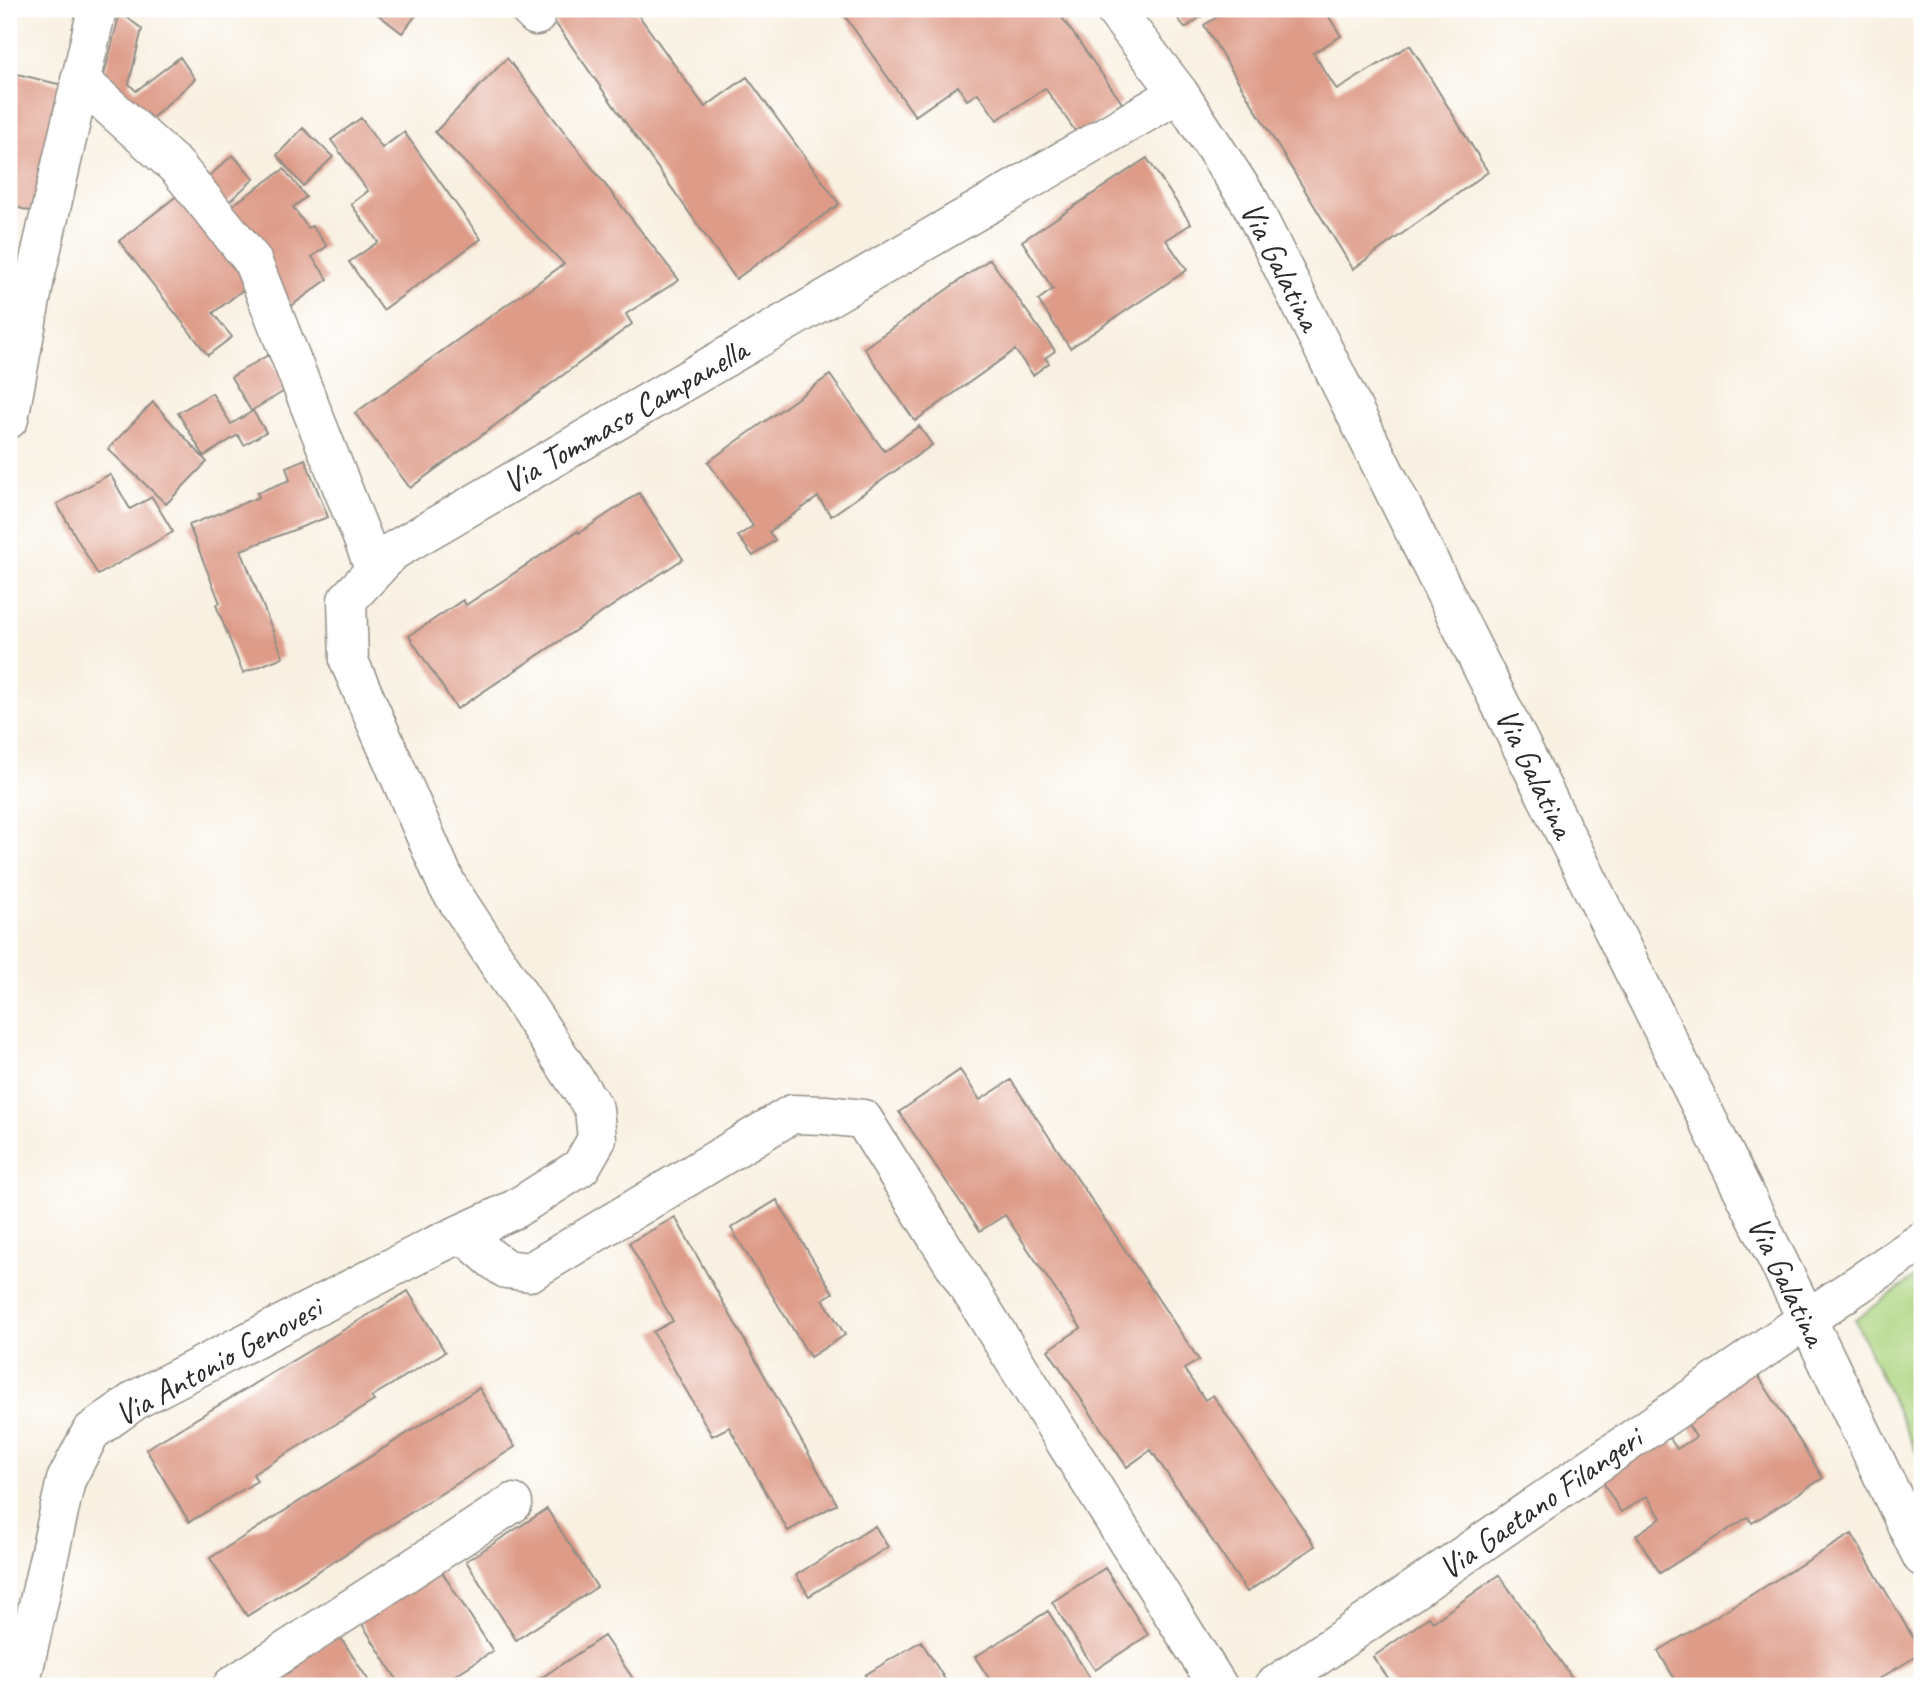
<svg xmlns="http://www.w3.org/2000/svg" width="1931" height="1695" font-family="Caveat,sans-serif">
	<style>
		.grass { fill: #acd47f; stroke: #6c8055; stroke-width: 2 }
		.building { fill: #de9b88 }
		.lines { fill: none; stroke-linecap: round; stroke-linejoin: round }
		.street-casing { stroke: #928e86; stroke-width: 41 }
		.street { stroke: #fff; stroke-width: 38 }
		.labels { text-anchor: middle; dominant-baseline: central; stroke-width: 5; stroke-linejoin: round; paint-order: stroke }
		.street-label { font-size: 33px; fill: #2b2b2b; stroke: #fff }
	</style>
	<rect width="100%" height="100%" fill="#fff"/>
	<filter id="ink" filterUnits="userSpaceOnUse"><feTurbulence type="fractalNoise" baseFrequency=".0143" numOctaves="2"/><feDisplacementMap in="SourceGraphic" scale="14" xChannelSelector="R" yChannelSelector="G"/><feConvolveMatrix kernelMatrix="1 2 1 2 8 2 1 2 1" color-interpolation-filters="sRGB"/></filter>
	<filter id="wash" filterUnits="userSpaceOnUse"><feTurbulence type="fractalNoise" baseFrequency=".00686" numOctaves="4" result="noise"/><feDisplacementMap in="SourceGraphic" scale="28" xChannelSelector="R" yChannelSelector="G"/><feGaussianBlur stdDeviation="1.57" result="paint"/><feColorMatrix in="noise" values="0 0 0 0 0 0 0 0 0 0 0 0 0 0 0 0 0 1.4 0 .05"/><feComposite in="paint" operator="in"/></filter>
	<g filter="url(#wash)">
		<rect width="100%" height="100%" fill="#f8f0e1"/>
		<path class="grass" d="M1922,1272V1464L1855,1320Z"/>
		<g id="blocks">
			<path class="building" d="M371,9H421L402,33Z
				M542,9H634L705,107L747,77L839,204L736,279L556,24Z
				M840,9H1056L1122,103L1078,135L1045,88L997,120L978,93L967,100L958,86L915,116Z
				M1171,9H1212L1185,28Z
				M1231,9H1324L1341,36L1313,53L1337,90L1410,45L1488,172L1353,269L1204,25Z
				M120,12L142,29L129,84L136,91L180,57L195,79L149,121L102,83Z
				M507,58L679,280L626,314L632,324L410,488L355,413L564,264L435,132Z
				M9,72L78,89L47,216L9,205Z
				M361,118L382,148L404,132L481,239L383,310L349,262L378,242L351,204L368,191L331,140Z
				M303,128L333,157L303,186L277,155Z
				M233,155L254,179L223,207L201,183Z
				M1147,158L1191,224L1166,240L1187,270L1070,348L1038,300L1053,289L1022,241Z
				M284,169L306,197L293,207L308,228L312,226L327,246L312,257L328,279L291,306L224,211Z
				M187,188L257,279L213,313L232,337L208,355L119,241Z
				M990,259L1055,351L1045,358L1049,363L1033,375L1015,350L915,421L864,348Z
				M268,355L288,389L251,411L231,377Z
				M830,375L884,451L919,426L932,445L831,516L818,497L769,532L775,540L753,556L738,536L753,526L708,462Z
				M212,393L231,424L253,411L266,432L244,445L238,435L204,456L178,413Z
				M153,402L207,462L166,504L108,449Z
				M305,459L328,517L241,550L283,657L243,673L216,605L220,603L189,525L259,497L257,493L290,480L286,467Z
				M110,474L130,509L152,497L173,532L98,575L57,504Z
				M639,493L683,559L457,709L409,636L463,600L466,605L578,531L579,533Z
				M960,1070L980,1100L1011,1080L1199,1360L1184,1369L1205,1400L1213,1395L1315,1546L1247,1592L1151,1450L1127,1467L1048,1350L1081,1328L1005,1215L980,1231L899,1112Z
				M777,1200L833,1293L823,1299L845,1335L810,1357L731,1228Z
				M675,1217L837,1504L788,1531L729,1427L712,1436L653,1332L673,1321L629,1243Z
				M408,1291L445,1352L371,1397L374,1401L253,1474L257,1481L189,1522L146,1449Z
				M1754,1369L1823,1478L1752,1523L1748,1517L1660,1573L1636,1535L1661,1518L1647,1496L1621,1512L1599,1476L1666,1433L1677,1449L1696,1437L1682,1415Z
				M479,1388L515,1447L247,1616L210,1558Z
				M547,1509L597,1587L516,1640L466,1561Z
				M875,1526L888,1547L809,1596L796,1575Z
				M1852,1534L1922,1653L1867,1686H1679L1658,1651Z
				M1105,1568L1148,1635L1095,1670L1052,1602Z
				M440,1569L493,1651L438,1686H401L360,1621Z
				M1499,1575L1578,1686H1394L1373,1657L1429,1617L1433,1622Z
				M1048,1611L1095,1686H994L975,1657Z
				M339,1635L372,1686H259Z
				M604,1636L638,1686H529Z
				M921,1641L949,1686H872L865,1675Z"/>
		</g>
	</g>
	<g filter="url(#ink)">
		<use href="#blocks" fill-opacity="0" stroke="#928e86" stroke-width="2"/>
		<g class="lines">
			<defs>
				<path id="street" d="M529,9L536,16
					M1114,9L1179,93L1250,202L1807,1319L1922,1557
					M80,80L177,167L252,260L375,570
					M9,419L35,278L97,9
					M462,1233L492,1259L506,1269L530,1272L792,1114L825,1115L863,1119L1218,1686
					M20,1686L66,1480L91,1432L137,1399L432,1247L515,1209L581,1167L597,1139L594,1109L447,885L349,661L347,600L393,551L1179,93
					M232,1686L513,1503
					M1274,1686L1807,1319L1922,1241"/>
			</defs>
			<use href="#street" class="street-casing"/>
			<use href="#street" class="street"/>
		</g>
	</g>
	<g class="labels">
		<g class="street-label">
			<text transform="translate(1281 266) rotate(63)">Via Galatina</text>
			<text transform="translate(625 416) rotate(-30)">Via Tommaso Campanella</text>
			<text transform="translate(1535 773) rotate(64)">Via Galatina</text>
			<text transform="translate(1787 1281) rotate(64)">Via Galatina</text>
			<text transform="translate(218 1361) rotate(-29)">Via Antonio Genovesi</text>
			<text transform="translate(1540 1503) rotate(-35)">Via Gaetano Filangeri</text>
		</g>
	</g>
	<rect width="1931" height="1695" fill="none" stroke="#fff" stroke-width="35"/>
</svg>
